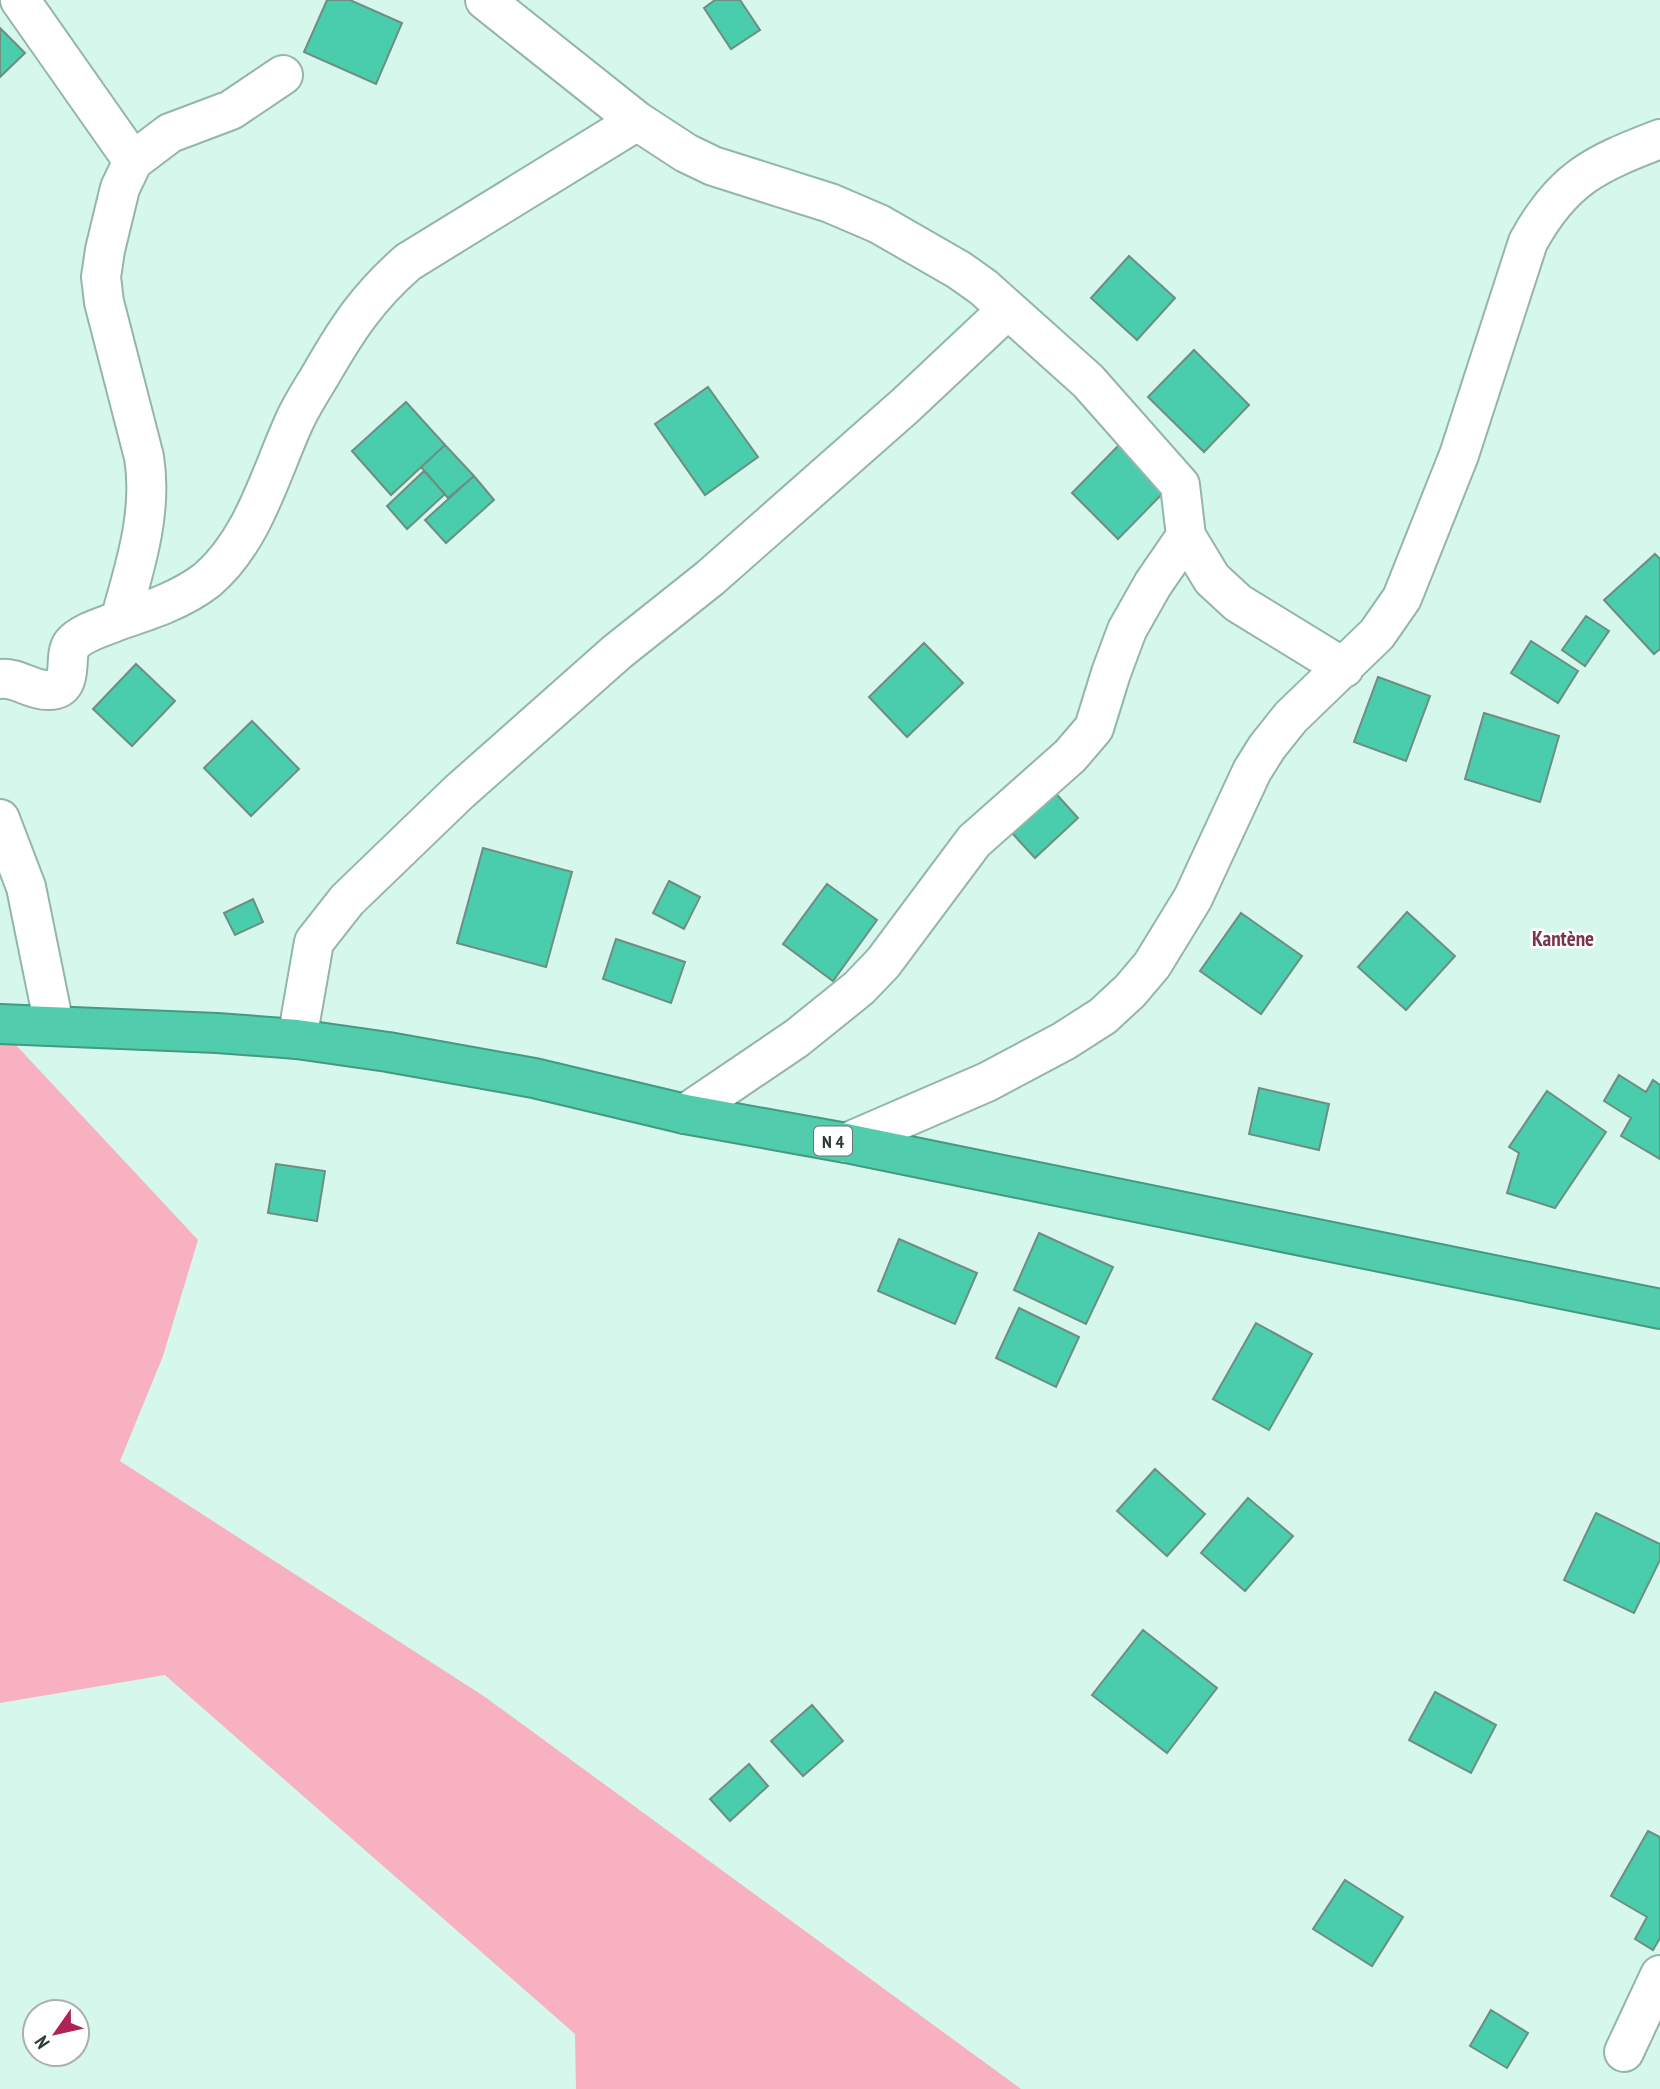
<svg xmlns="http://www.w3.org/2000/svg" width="1660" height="2089" font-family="'PT Sans Narrow',sans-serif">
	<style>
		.green { fill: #f7b1c0 }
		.building { fill: #4acdac; stroke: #6e8d83; stroke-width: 2 }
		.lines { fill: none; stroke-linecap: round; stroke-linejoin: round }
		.street-casing { stroke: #95b5aa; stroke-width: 42 }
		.highway-casing { stroke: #449982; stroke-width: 42 }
		.street { stroke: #fff; stroke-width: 38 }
		.highway { stroke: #51ccac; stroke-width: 38 }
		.labels { text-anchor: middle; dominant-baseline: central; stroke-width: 5; stroke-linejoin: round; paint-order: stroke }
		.shield { fill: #fff; stroke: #6b7472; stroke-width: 2 }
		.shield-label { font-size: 18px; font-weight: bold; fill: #2c3935 }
		.neighbourhood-label { font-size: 21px; font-weight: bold; fill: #7b3448; stroke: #fff }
	</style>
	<rect width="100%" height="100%" fill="#d6f7ec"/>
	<path class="green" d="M0,1028L198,1240L163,1356L120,1461L485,1697L1021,2089H576L575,2034L165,1675L0,1703Z"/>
	<path class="building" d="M327,0H350L402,23L376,84L304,52Z
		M715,0H740L760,30L731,49L704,8Z
		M0,28L25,53L0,77Z
		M1129,256L1175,298L1137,340L1091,298Z
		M1194,350L1249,405L1204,452L1148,397Z
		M708,387L758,457L705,495L655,424Z
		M406,402L445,445L391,495L352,451Z
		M1120,444L1166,490L1118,539L1072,493Z
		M445,445L474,476L448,498L421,467Z
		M424,471L445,494L407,529L387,506Z
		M474,476L494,500L446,543L425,520Z
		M1655,554L1660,559V649L1654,654L1604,600Z
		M1586,616L1609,631L1585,666L1562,650Z
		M1531,641L1578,671L1558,703L1511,673Z
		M924,643L963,683L907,737L869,697Z
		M136,664L175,701L132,746L93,709Z
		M1378,677L1430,696L1406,761L1354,742Z
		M1484,713L1559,736L1540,802L1465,779Z
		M252,721L299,769L251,816L204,768Z
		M1030,765L1078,818L1035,858L987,806Z
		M483,848L572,872L546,967L457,943Z
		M669,881L700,897L684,929L653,913Z
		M827,884L877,920L833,981L783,944Z
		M253,899L263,922L235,935L224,913Z
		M1407,912L1455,956L1406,1010L1358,967Z
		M1241,913L1302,956L1261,1014L1200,971Z
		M616,939L685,962L671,1003L603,979Z
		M1619,1075L1646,1092L1653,1080L1660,1085V1159L1621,1136L1631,1118L1604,1101Z
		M1259,1088L1329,1104L1319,1150L1249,1134Z
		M1547,1091L1606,1132L1555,1208L1507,1193L1519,1153L1509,1147Z
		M276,1164L325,1171L317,1221L268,1213Z
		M1039,1233L1113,1267L1086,1324L1014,1290Z
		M899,1239L977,1273L955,1324L878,1291Z
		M1019,1308L1079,1337L1056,1387L996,1358Z
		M1256,1323L1312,1354L1269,1430L1213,1399Z
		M1155,1469L1205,1514L1167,1556L1117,1511Z
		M1248,1498L1293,1536L1245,1591L1201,1553Z
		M1596,1513L1660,1544V1560L1634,1613L1564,1580Z
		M1143,1630L1217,1688L1167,1753L1092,1695Z
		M1435,1692L1496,1725L1471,1773L1409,1740Z
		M812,1705L843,1741L803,1776L771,1741Z
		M749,1764L768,1786L730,1821L710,1799Z
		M1648,1831L1660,1837V1938L1653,1950L1635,1939L1647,1917L1611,1896Z
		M1345,1880L1403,1917L1372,1966L1313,1929Z
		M1491,2010L1528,2033L1507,2068L1470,2046Z"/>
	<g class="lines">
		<defs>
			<path id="street" d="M20,0L133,161
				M485,0L637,121L686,153L713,166L830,203L879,224L959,270L983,287L1088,381L1180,485L1186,536L1212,579L1238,603L1344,668
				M120,620C150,610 181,600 207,580C253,541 270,475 294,422C301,406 311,391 320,376C347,329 367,298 408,262L637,121
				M0,679C17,677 31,690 47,690C77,691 62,657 72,644C82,632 106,626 120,620C135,567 153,512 144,457L104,302L101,277L105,250L120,188L133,161L170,133L231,110L283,75
				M0,819L26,887L54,1025
				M297,1039L314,942L347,900L459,792L617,652L710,578L906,405L1007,310
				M685,1114L797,1038L859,988L883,963L974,841L1070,756L1094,728L1111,673L1127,630L1153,584L1186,536
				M846,1143L987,1082L1064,1041L1103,1016L1130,991L1152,965L1193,898L1252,771L1267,747L1291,717L1377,634L1402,598L1459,455L1528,242C1563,178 1595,164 1660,139
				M1624,2052L1660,1975"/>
			<path id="highway" d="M0,1024L217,1033L297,1039L388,1052L534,1078L685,1114L846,1143L1660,1309"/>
		</defs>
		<use href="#street" class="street-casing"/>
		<use href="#highway" class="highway-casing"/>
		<use href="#street" class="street"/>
		<use href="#highway" class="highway"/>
	</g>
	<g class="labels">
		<rect class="shield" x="814" y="1126.5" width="38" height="29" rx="5"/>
		<g class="shield-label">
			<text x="833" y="1141">N 4</text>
		</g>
		<g class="neighbourhood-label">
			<text x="1563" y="938">Kantène</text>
		</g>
	</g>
	<g transform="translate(56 2033) rotate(236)"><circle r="33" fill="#ffffff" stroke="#abb0ae" stroke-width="2"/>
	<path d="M0-5L12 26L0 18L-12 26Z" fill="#b02157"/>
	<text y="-10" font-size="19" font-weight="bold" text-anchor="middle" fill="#2c3935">N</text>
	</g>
</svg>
